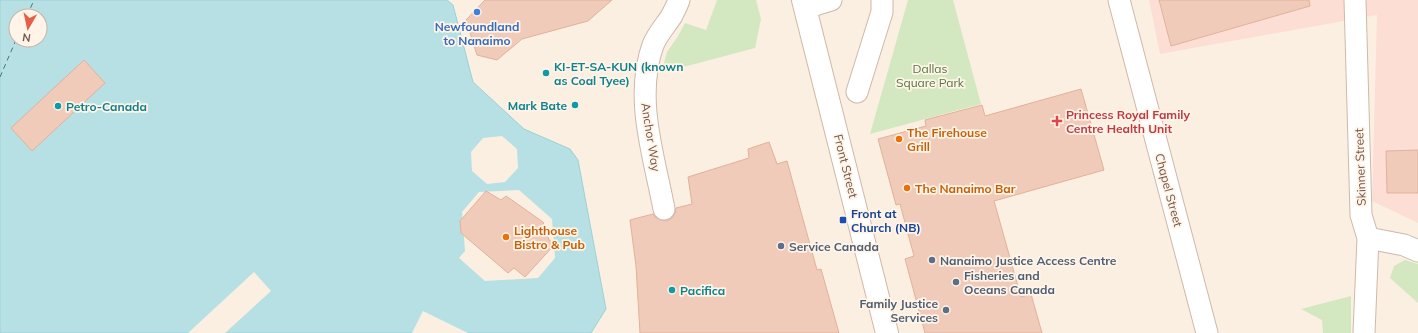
<svg xmlns="http://www.w3.org/2000/svg" width="1418" height="333" font-family="Mulish,sans-serif">
	<style>
		.commercial { fill: #fcded5 }
		.green { fill: #d3e8c0 }
		.water { fill: #b6e0e4; stroke: #9dd1d6; fill-rule: evenodd }
		.pier { fill: #fbefe1 }
		.lines { fill: none; stroke-linecap: round; stroke-linejoin: round }
		.ferry { stroke: #40787e; stroke-width: 1; stroke-dasharray: 5 4; stroke-linecap: butt }
		.building { fill: #f0cbb9; stroke: #e2b19a }
		.street-casing { stroke: #ceb9ab; stroke-width: 23 }
		.secondary-casing { stroke: #d1b8a8; stroke-width: 24 }
		.street { stroke: #fff; stroke-width: 21 }
		.secondary { stroke: #fff; stroke-width: 22 }
		.shop-dot { fill: #3f7fe0; stroke: #fff4e7; stroke-width: 1.5 }
		.culture-dot { fill: #0f9aa8; stroke: #fff4e7; stroke-width: 1.5 }
		.health-dot { fill: #e0444e; stroke: #fff4e7; stroke-width: 1.5 }
		.food-dot { fill: #e8710a; stroke: #fff4e7; stroke-width: 1.5 }
		.transit-dot { fill: #1a4fb4; stroke: #fff4e7; stroke-width: 1.5 }
		.service-dot { fill: #5c6f8a; stroke: #fff4e7; stroke-width: 1.5 }
		.labels { text-anchor: middle; dominant-baseline: central; stroke-width: 3.5; stroke-linejoin: round; paint-order: stroke }
		.shop-label { font-size: 12px; font-weight: bold; fill: #366cbe; stroke: #fff4e7 }
		.culture-label { font-size: 12px; font-weight: bold; fill: #0d838f; stroke: #fff4e7; text-anchor: start }
		.park-label { font-size: 12px; fill: #547842; stroke: #fff4e7 }
		.health-label { font-size: 12px; font-weight: bold; fill: #be3a42; stroke: #fff4e7; text-anchor: start }
		.food-label { font-size: 12px; font-weight: bold; fill: #c56008; stroke: #fff4e7; text-anchor: start }
		.street-label { font-size: 12px; fill: #725549; stroke: #fff4e7 }
		.transit-label { font-size: 12px; font-weight: bold; fill: #164399; stroke: #fff4e7; text-anchor: start }
		.service-label { font-size: 12px; font-weight: bold; fill: #4e5e75; stroke: #fff4e7; text-anchor: start }
	</style>
	<rect width="100%" height="100%" fill="#fbefe1"/>
	<path class="commercial" d="M1149,0H1418V223L1372,201L1377,15L1160,54Z"/>
	<path class="green" d="M717,0H756L761,19L755,48L661,73L667,52L678,36L685,23L706,30Z
		M908,0H953L981,104L870,134Z
		M1405,260L1418,264V303L1390,278L1394,266Z
		M1351,296V333H1323L1322,320L1301,309Z"/>
	<path class="water" d="M0,0H447L453,5L473,82L524,129L570,149L578,160L606,309L591,333H0ZM16,16H40V40H16Z"/>
	<path class="pier" d="M502,136L517,149L518,168L505,182L487,184L472,171L471,152L483,138Z
		M519,190L552,219L555,258L538,278L485,281L459,258L465,251L462,212L479,192Z
		M254,272L271,291L225,333H188Z
		M423,311L431,315L468,333H412Z"/>
	<g class="lines">
		<path class="ferry" d="M27,16L34,0
			M0,77L16,40"/>
	</g>
	<path class="building" d="M485,0H612L588,21L522,39L497,60L477,55L466,20Z
		M1159,0H1309L1310,6L1171,46Z
		M84,60L105,83L32,151L11,128Z
		M1081,89L1104,170L994,201L1021,297L1031,294L1042,333H925L905,259L914,256L900,204L896,205L878,139L926,126L925,120L982,105L985,116Z
		M769,142L777,164L787,161L817,270L821,269L839,333H640L636,266L630,220L653,214L655,217L661,220L667,221L672,218L675,213L676,208L692,204L688,177L749,158L748,149Z
		M1418,150V193H1387L1386,151Z
		M486,191L501,200L506,196L543,222L549,240L555,244L525,277L514,268L508,273L461,233L460,221Z"/>
	<g class="lines">
		<defs>
			<path id="street" d="M1119,0L1207,333
				M1355,0L1361,215L1368,238L1364,333
				M805,8L831,0
				M857,92L882,12V0
				M664,209C654,156 634,98 653,45C657,35 665,26 671,17C674,11 677,6 679,0
				M1368,238L1404,245L1418,251"/>
			<path id="secondary" d="M803,0L887,333"/>
		</defs>
		<use href="#street" class="street-casing"/>
		<use href="#secondary" class="secondary-casing"/>
		<use href="#street" class="street"/>
		<use href="#secondary" class="secondary"/>
	</g>
	<circle class="shop-dot" cx="477" cy="12" r="4"/>
	<g class="culture-dot">
		<circle cx="546" cy="73" r="4"/>
		<circle cx="575" cy="105" r="4"/>
		<circle cx="58" cy="106" r="4"/>
		<circle cx="672" cy="290" r="4"/>
	</g>
	<path class="health-dot" d="M1055 115h4v4h4v4h-4v4h-4v-4h-4v-4h4z"/>
	<g class="food-dot">
		<circle cx="899" cy="139" r="4"/>
		<circle cx="907" cy="188" r="4"/>
		<circle cx="506" cy="237" r="4"/>
	</g>
	<rect class="transit-dot" x="839" y="216" width="8" height="8" rx="2"/>
	<g class="service-dot">
		<circle cx="781" cy="246" r="4"/>
		<circle cx="932" cy="260" r="4"/>
		<circle cx="956" cy="282" r="4"/>
		<circle cx="946" cy="310" r="4"/>
	</g>
	<g class="labels">
		<g class="shop-label">
			<text x="477" y="26">Newfoundland<tspan x="477" dy="14">to Nanaimo</tspan></text>
		</g>
		<g class="culture-label">
			<text x="554" y="66">KI-ET-SA-KUN (known<tspan x="554" dy="14">as Coal Tyee)</tspan></text>
			<text x="567" y="105" text-anchor="end">Mark Bate</text>
			<text x="66" y="106">Petro-Canada</text>
			<text x="680" y="290">Pacifica</text>
		</g>
		<g class="park-label">
			<text x="930" y="68">Dallas<tspan x="930" dy="14">Square Park</tspan></text>
		</g>
		<g class="health-label">
			<text x="1066" y="114">Princess Royal Family<tspan x="1066" dy="14">Centre Health Unit</tspan></text>
		</g>
		<g class="food-label">
			<text x="907" y="132">The Firehouse<tspan x="907" dy="14">Grill</tspan></text>
			<text x="915" y="188">The Nanaimo Bar</text>
			<text x="514" y="230">Lighthouse<tspan x="514" dy="14">Bistro &amp; Pub</tspan></text>
		</g>
		<g class="street-label">
			<text transform="translate(651 137) rotate(81)">Anchor Way</text>
			<text transform="translate(846 166) rotate(76)">Front Street</text>
			<text transform="translate(1360 167) rotate(-92)">Skinner Street</text>
			<text transform="translate(1169 190) rotate(75)">Chapel Street</text>
		</g>
		<g class="transit-label">
			<text x="851" y="213">Front at<tspan x="851" dy="14">Church (NB)</tspan></text>
		</g>
		<g class="service-label">
			<text x="789" y="246">Service Canada</text>
			<text x="940" y="260">Nanaimo Justice Access Centre</text>
			<text x="964" y="275">Fisheries and<tspan x="964" dy="14">Oceans Canada</tspan></text>
			<text x="938" y="303" text-anchor="end">Family Justice<tspan x="938" dy="14">Services</tspan></text>
		</g>
	</g>
	<g transform="translate(28 28) rotate(189)"><circle r="19" fill="#fff4e7" stroke="#c7b4a8"/>
	<path d="M0-3L7 15L0 10L-7 15Z" fill="#e36048"/>
	<text y="-6" font-size="11" font-weight="bold" text-anchor="middle" fill="#725549">N</text>
	</g>
</svg>
